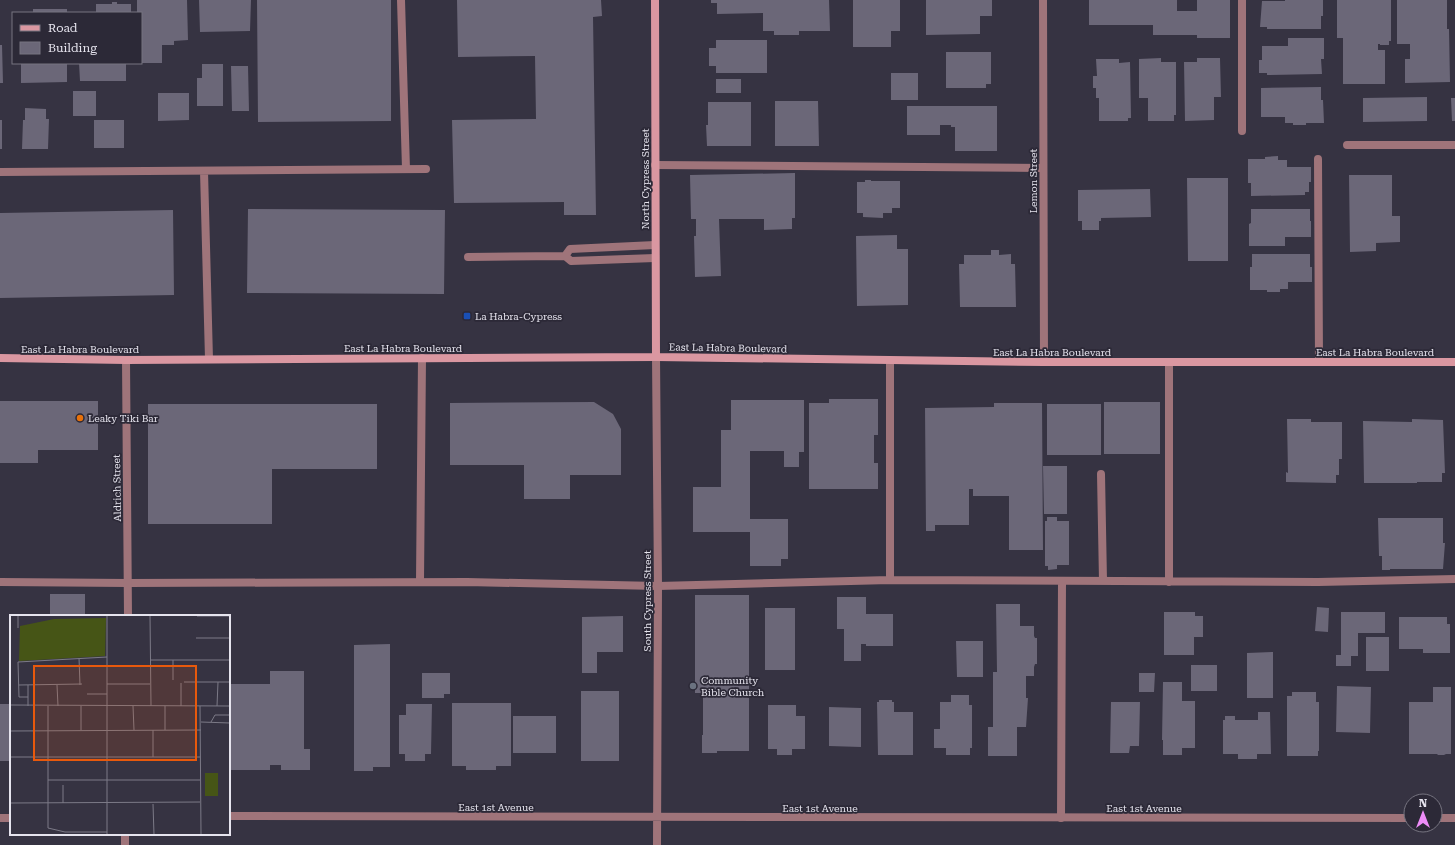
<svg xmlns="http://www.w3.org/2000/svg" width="1455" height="845" font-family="'Roboto Serif',serif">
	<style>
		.building { fill: #6b6778 }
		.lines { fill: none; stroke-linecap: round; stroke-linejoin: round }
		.lane { stroke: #9f747a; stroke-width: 8 }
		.street { stroke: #9f747a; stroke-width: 8 }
		.secondary { stroke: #da97a1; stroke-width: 8 }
		.transit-dot { fill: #1a4fb4; stroke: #2c2937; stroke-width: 1.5 }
		.food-dot { fill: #e8710a; stroke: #2c2937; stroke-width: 1.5 }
		.worship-dot { fill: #6b7280; stroke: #2c2937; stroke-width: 1.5 }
		.labels { text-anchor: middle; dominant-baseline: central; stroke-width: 3.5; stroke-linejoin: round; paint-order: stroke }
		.street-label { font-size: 10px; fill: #e6e4ee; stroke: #2c2937 }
		.poi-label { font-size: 10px; fill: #e6e4ee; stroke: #2c2937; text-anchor: start }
		.inset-road { fill: none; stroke: #7c7a87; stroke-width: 1 }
		.view { fill: #e8590c; fill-opacity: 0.15; stroke: #e8590c; stroke-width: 2 }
		.inset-edge { fill: none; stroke: #e6e4ee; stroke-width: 2 }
	</style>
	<rect width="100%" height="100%" fill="#363342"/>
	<path class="building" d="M137,0H187L188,40L174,41V45H162V63H141V13H137Z
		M199,0H251L250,31L200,32Z
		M257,0H391V121L258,122Z
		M457,0H601L602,16L593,17L596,215H564V202L454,203L452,120L536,119L535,56L458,57Z
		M711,0H829L830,31H799V35H774V31H763V13L717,14V3H711Z
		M853,0H900V31H891V47H853Z
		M926,0H992V16H980V34L926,35Z
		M1089,0H1177V11H1197V0H1230V38H1197V35H1153V25H1089Z
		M1285,0H1323V16H1321V29H1267V27H1260L1262,1H1285Z
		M1337,0H1391V41H1389V45H1380V44H1378V50H1385V84H1343V38H1337Z
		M1397,0H1447V29H1449L1450,82L1405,83V59H1410V44H1397Z
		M112,2H117V4H131V13H96V4H112Z
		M33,9H67V13H33Z
		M1288,38H1324V59H1321L1322,74L1267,75V73H1259V60H1262V46H1288Z
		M716,40H767V73H716V66H709V48H716Z
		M0,45H2L3,83H0Z
		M946,52H991V84H986V88H946Z
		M1161,58V62H1176V115H1174V121H1148V98H1139V59Z
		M1197,58H1220L1221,97H1214V120L1185,121L1184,62H1197Z
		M1096,59H1119V63L1130,62L1131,118H1128V121H1099V98H1096V88H1093V76H1097Z
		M21,63H67V82L21,83Z
		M79,63H126V81H80Z
		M202,64H223V106H197V78H202Z
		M231,66H248L249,111H232Z
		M891,73H918V100H891Z
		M716,79H741V93H716Z
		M1321,87V100H1323L1324,123H1306V125H1293V123H1285V117H1261V88Z
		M73,91H96V116H73Z
		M158,93H189V120L158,121Z
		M1427,97V121L1363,122V98Z
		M1451,98H1455V121H1452Z
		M775,101H818L819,146H775Z
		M708,102H751V146H707L706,125H708Z
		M907,106H997V151H955V127H951V125H940V135H907Z
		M25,108L46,109V119H49L48,149H22L23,120H25Z
		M0,120H2V149H0Z
		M94,120H124V148H94Z
		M1278,156V160H1287V167H1311V182H1309V192H1305V195L1251,196V183H1248V159H1265V157Z
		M795,173V218H792V229L764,230V219H719L721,276L695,277L694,236H696V219H691L690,175Z
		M1349,175H1392V216H1400V242L1376,243V251L1350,252Z
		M1187,178H1228V261H1188Z
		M865,180H871V181H900V208H892V213H883V218L863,217V213H857V182H865Z
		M1150,189L1151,217L1101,218V221H1099V230H1082V221H1078V190Z
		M248,209L445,210L444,294L247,293Z
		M1251,209H1310V221H1311V237H1285V246H1249V224L1251,223Z
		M173,210L174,295L0,298V213Z
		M897,235V249H908V305L857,306L856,236Z
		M991,250H999V255L1011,254V264H1015L1016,307H960L959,264H964V255H991Z
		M1252,254H1310V267H1312V282H1288V289H1280V292H1267V290H1250V267H1252Z
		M829,399H878V435H874V463H878V489H809V403H829Z
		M731,400H804V452H799V467H784V451H750V519H788V559H781V566H750V532H693V487H721V430H731Z
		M0,401H98V450H38V463H0Z
		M594,402L613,414L621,429V475H570V499H524V465H450V403Z
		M1104,402H1160V454H1104Z
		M994,403H1042L1043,550H1009V496H973V489H969V525H935V531H926L925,408L994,407Z
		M148,404H377V469H272V524H148Z
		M1047,404H1101V455H1047Z
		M1287,419H1311V422H1342V459H1339V475H1336V483L1286,482V472L1288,473Z
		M1412,419L1443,420L1445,473H1442V482H1417V483H1364L1363,421L1412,422Z
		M1043,466H1067V514H1044Z
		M1047,517H1057V521H1069V565H1057V569L1048,570V566H1045V521H1047Z
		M1378,518H1443V543H1445L1443,569H1390V570H1382V556H1379Z
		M50,594H85V616H50Z
		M695,595H749V751H717V753H702V735H703V693H695Z
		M837,597H866V614H893V646H866V644H861V661H844V629H837Z
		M996,604H1020V626H1034V636L1035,638H1037V664H1035L1034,667V676H1026V698H1028L1026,727H1017V756H988V727H993V672H997Z
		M1317,607L1329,608L1328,632L1315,631Z
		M765,608H795V670H765Z
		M1164,612H1195V616H1203V637H1194V655H1164Z
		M1341,612H1385V633H1358V656H1351V666H1336V655H1341Z
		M623,616V652H597V673H582V617Z
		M1399,617H1447V624H1450V653H1423V649H1399Z
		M1366,637H1389V671H1366Z
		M956,641H983V677H957Z
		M390,644V767H373V771H354V645Z
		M1273,652V698H1247V653Z
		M1191,665H1217V691H1191Z
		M270,671H304V749H310V770H281V765H270V770H229V684H270Z
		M422,673H450V694H444V698H422Z
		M1139,673H1155L1154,692H1139Z
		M1163,682H1182V701H1195V748H1182V755H1163V740H1162Z
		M1337,686L1371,687L1370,733L1336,732Z
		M1433,687H1451V754H1446L1444,755H1438L1437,754H1409V702H1433Z
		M581,691H619V761H581Z
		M1292,692H1316V702H1319V751H1318V756H1287V696H1292Z
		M951,695H969V705H972V748H970V755H946V748H934V729H940V702H951Z
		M879,700H892V702H894V712H913V755H878L877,702H879Z
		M1111,702H1140L1139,746H1130L1129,753H1110Z
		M452,703H511V766H496V770H466V766H452Z
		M0,704H11V761H0Z
		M406,704H432L431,754H425V761H405V754H399V715H406Z
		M768,705H796V716H805V749H792V755H777V749H768Z
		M829,707L861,708V747L829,746Z
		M1258,712H1270L1271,754H1257V759H1238V754H1223V720H1225V716H1235V720H1258Z
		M513,716H556V753H513Z"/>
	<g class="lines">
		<path class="lane" d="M401,0L406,169
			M1242,0V131
			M1347,145H1455
			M1318,159L1319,362
			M655,165L1043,168
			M204,171L209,359
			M0,172L426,169
			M565,256L570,249L655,245
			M468,257L565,256L571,261L655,258
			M890,361V580
			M1169,362V582
			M1101,474L1103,581
			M0,582L128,583L467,582L658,586L890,580L1318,582L1455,579
			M420,582L422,358
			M1061,818L1062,581"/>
		<path class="street" d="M1043,0L1044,362
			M656,357L658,586L657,845
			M126,360L128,616
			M229,816L1411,818
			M0,818H11
			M1435,818H1455
			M125,834V845"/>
		<path class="secondary" d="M655,0L656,357
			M0,358L126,360L656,357L1044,362H1455"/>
	</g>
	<rect class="transit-dot" x="463" y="312" width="8" height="8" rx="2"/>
	<circle class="food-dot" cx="80" cy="418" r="4"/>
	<circle class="worship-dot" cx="693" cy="686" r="4"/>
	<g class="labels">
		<g class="street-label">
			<text transform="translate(645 179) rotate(-90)">North Cypress Street</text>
			<text transform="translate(1033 181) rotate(-90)">Lemon Street</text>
			<text x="403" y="348">East La Habra Boulevard</text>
			<text transform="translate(728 348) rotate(1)">East La Habra Boulevard</text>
			<text x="80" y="349">East La Habra Boulevard</text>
			<text x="1052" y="352">East La Habra Boulevard</text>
			<text x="1375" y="352">East La Habra Boulevard</text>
			<text transform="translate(117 488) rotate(-91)">Aldrich Street</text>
			<text transform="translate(647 601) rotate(-90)">South Cypress Street</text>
			<text x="496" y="807">East 1st Avenue</text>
			<text x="820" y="808">East 1st Avenue</text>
			<text x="1144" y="808">East 1st Avenue</text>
		</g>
		<g class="poi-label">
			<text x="475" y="316">La Habra-Cypress</text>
			<text x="88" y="418">Leaky Tiki Bar</text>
			<text x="701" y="680">Community<tspan x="701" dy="12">Bible Church</tspan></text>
		</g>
	</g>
	<g transform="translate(10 615)">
		<rect width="220" height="220" fill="#363342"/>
		<path d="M96,3L95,41L9,46L10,11L44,4ZM195,158H208V181H195Z" fill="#465516"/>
		<path class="inset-road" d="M8,0V13M97,0V220M140,0L141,91M187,1H220M186,23H220M69,43L70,70M140,45H220M163,45V65M174,67H220M171,68V91M97,69H140M9,70L72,69M18,70V91M47,70L48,91M77,79H97M18,82H9L8,47L97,42M0,90L220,91M38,91V213L55,217H97M123,91L124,115M155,91V115M190,91L191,220M207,91L208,67M191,107L220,108M201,107L205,100H220M71,115V91M0,116L191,115M0,142H190M143,142V115M38,165H190M0,188L190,187M53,188V170M143,189L144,220"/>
		<path class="view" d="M24,51H186V145H24Z"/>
		<rect width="220" height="220" class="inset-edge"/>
	</g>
	<rect x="12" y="12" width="130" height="52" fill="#2c2937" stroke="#767480"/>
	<rect x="20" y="25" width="20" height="6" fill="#da97a1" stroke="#767480"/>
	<text x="48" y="32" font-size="12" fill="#e6e4ee">Road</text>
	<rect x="20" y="42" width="20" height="12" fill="#6b6778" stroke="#767480"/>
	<text x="48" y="52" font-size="12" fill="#e6e4ee">Building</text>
	<g transform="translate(1423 813)"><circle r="19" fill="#2c2937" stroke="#767480"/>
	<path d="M0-3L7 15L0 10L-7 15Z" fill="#ee8cf8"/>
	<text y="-6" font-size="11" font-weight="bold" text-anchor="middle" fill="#e6e4ee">N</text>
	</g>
</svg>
